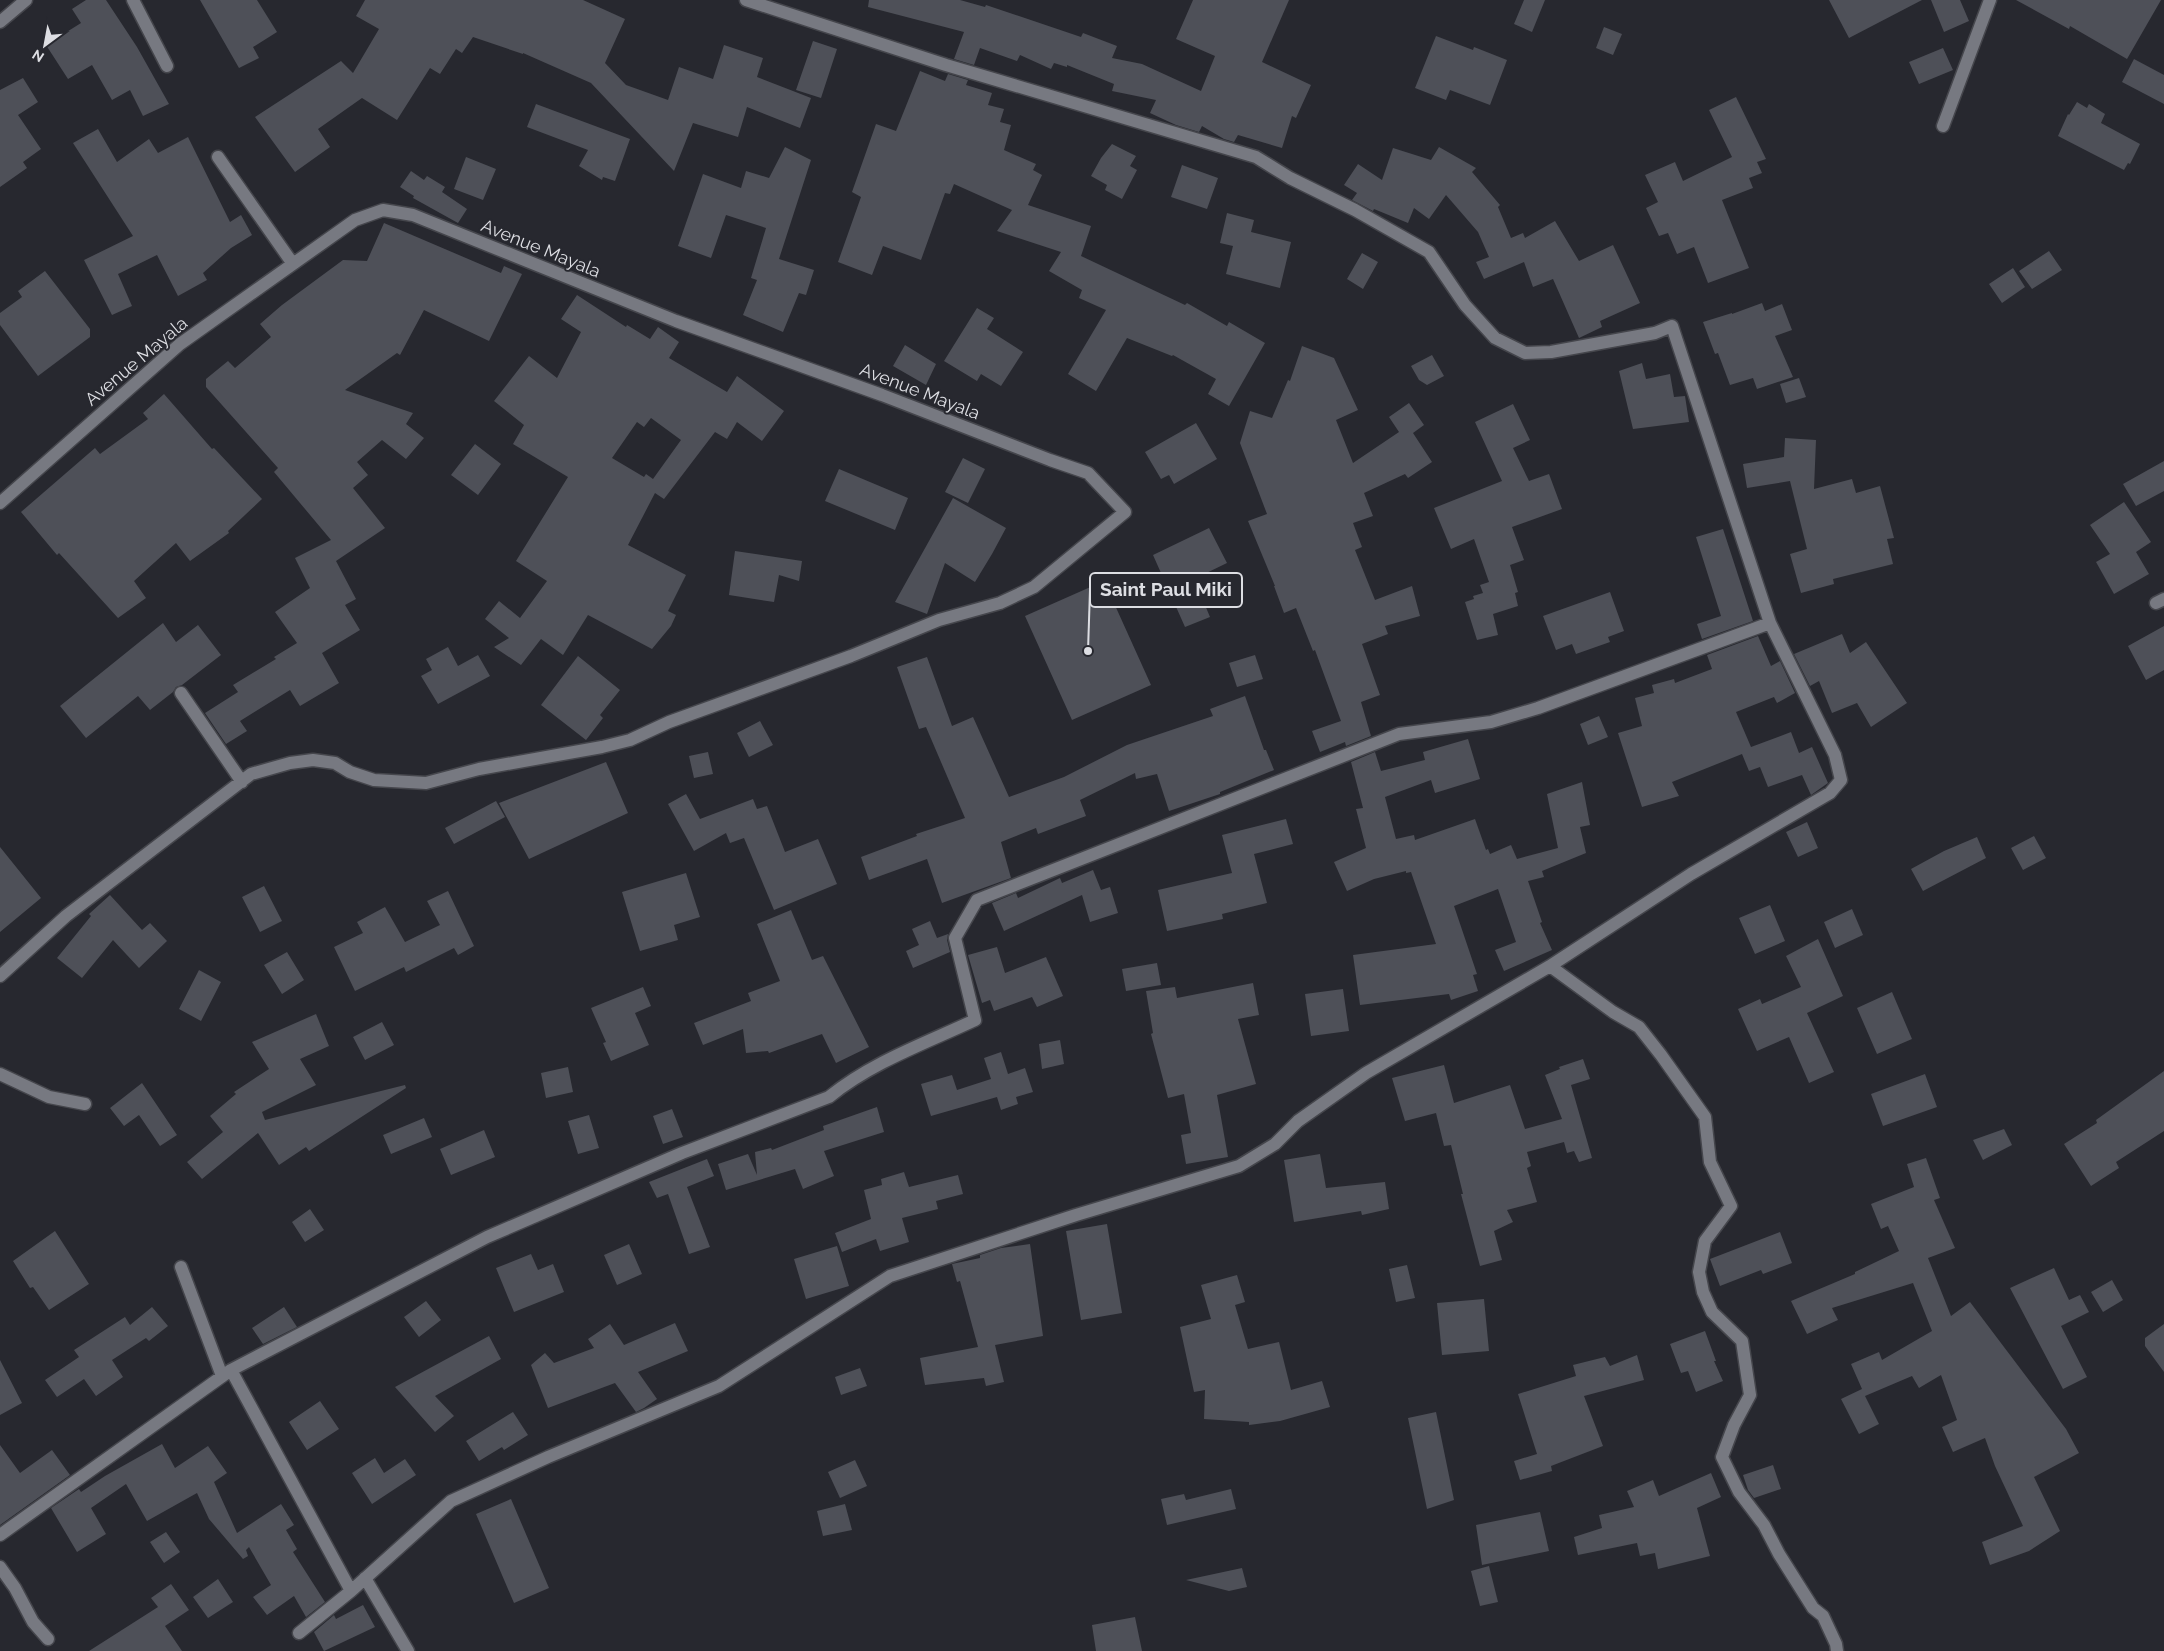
<svg xmlns="http://www.w3.org/2000/svg" width="2164" height="1651" font-family="Raleway,sans-serif">
	<style>
		.building { fill: #4e5058; fill-rule: evenodd }
		.lines { fill: none; stroke-linecap: round; stroke-linejoin: round }
		.street-casing { stroke: #45464c; stroke-width: 15 }
		.street { stroke: #777981; stroke-width: 12 }
		.labels { text-anchor: middle; dominant-baseline: central; stroke-width: 4; stroke-linejoin: round; paint-order: stroke }
		.street-label { font-size: 18px; fill: #dddee3; stroke: #27282f }
		.leader { fill: none; stroke: #dddee3; stroke-width: 2 }
		.callout-dot { fill: #dddee3; stroke: #27282f; stroke-width: 2 }
		.callout { fill: #27282f; stroke: #dddee3; stroke-width: 2 }
		.callout-label { font-size: 19px; text-anchor: middle; font-weight: bold; fill: #dddee3 }
	</style>
	<rect width="100%" height="100%" fill="#27282f"/>
	<path class="building" d="M86,0H106L137,47L169,104L143,116L130,90L112,100L92,65L68,79L46,45L81,23L72,9Z
		M200,0H257L277,32L253,47L259,58L239,68Z
		M365,0H583L625,19L605,63L626,85L668,100L679,67L713,79L724,45L763,58L757,77L811,98L800,128L747,107L738,137L693,123L674,171L591,83L523,53V54L473,37L462,53L456,49L440,74L430,68L397,120L362,98L318,129L330,147L295,172L255,117L341,61L353,73L379,29L356,16Z
		M869,0H960L985,7L986,5L1081,37L1083,33L1117,46L1112,58L1142,64L1201,91L1215,56L1176,39L1193,0H1289L1262,62L1311,85L1296,118L1292,116L1282,148L1238,135L1234,142L1224,139L1202,126L1199,132L1176,125L1150,113L1156,100L1112,91L1114,84L1067,65V67L1054,63L1051,69L1020,55L1017,61L980,48L974,65L954,59L964,32L868,7Z
		M1524,0H1545L1532,32L1514,24Z
		M1829,0H1922L1849,38Z
		M1931,0H1960L1969,21L1944,32Z
		M2016,0H2161L2127,59L2070,26L2069,29Z
		M1604,27L1622,34L1613,55L1596,48Z
		M1436,36L1473,50L1474,47L1507,60L1490,105L1450,90L1446,100L1415,88Z
		M813,41L837,49L821,98L796,90Z
		M1943,48L1953,70L1919,84L1909,62Z
		M2134,59L2164,75V104L2122,82Z
		M920,71L945,81L948,74L968,80L966,85L992,93L988,105L1004,109L1000,122L1011,125L1004,150L1036,164L1033,170L1042,175L1028,205L1091,226L1081,256L1185,305L1187,303L1227,326L1229,322L1265,343L1229,406L1208,394L1216,379L1173,355L1172,356L1127,338L1096,391L1068,374L1106,310L1079,298L1082,290L1049,271L1061,252L997,231L1012,210L954,184L950,194L945,193L921,260L883,246L872,275L838,262L861,197L852,192L876,124L896,131Z
		M23,78L38,102L18,115L41,149L23,162L27,168L0,187V90Z
		M1736,97L1766,159L1757,162L1762,173L1749,178L1753,188L1722,200L1749,268L1708,283L1694,247L1677,254L1668,233L1659,236L1646,208L1658,202L1645,175L1675,162L1683,181L1732,157L1709,110Z
		M2077,102L2087,108L2089,104L2105,114L2101,123L2140,144L2130,164L2128,163L2124,170L2058,136L2068,114L2069,115Z
		M536,104L630,139L615,181L603,177L602,180L579,166L588,150L527,127Z
		M98,129L117,162L149,139L158,153L188,137L230,222L241,215L252,235L231,248L203,273L207,280L178,296L157,255L118,274L132,306L112,315L84,260L133,236L73,143Z
		M1112,144L1136,156L1130,166L1137,170L1122,199L1105,190L1107,185L1091,176L1101,158Z
		M785,147L811,160L779,259L814,270L806,295L799,293L783,332L743,315L757,280L751,278L766,228L726,215L711,258L678,246L703,174L741,188L746,171L769,178Z
		M1439,147L1476,168L1472,172L1500,205L1498,207L1511,238L1523,233L1525,238L1555,221L1579,261L1613,245L1640,303L1600,321L1602,327L1579,338L1553,279L1533,287L1524,262L1484,279L1476,262L1489,257L1478,232L1446,195L1429,219L1414,208L1408,223L1374,209L1373,211L1352,200L1357,193L1344,185L1358,164L1382,180L1393,148L1431,160Z
		M466,157L496,169L483,200L454,189Z
		M1182,165L1218,178L1207,209L1171,197Z
		M411,171L424,180L427,176L445,187L442,192L467,209L458,223L413,198L414,196L400,187Z
		M1227,213L1254,220L1251,232L1291,242L1280,288L1226,274L1233,246L1220,243Z
		M384,223L501,273L504,266L522,274L489,341L424,310L400,355L397,353L345,390L413,413L406,424L424,438L406,459L382,440L357,462L368,475L353,488L385,528L336,561L356,599L345,605L360,630L322,653L339,683L300,706L290,690L240,721L247,731L226,744L205,713L238,692L233,685L276,659L274,657L297,643L275,612L310,588L295,558L331,540L274,472L278,468L206,387V379L228,361L235,368L271,337L260,324L282,305L343,260L367,261Z
		M2049,251L2062,270L2032,289L2019,271Z
		M1362,253L1378,262L1363,289L1347,279Z
		M2013,268L2025,287L2002,303L1989,284Z
		M45,271L90,329V337L38,376L0,325V313L22,297L18,291Z
		M577,295L626,327L627,325L650,339L658,327L679,342L669,358L727,392L737,376L784,411L762,441L737,422L727,439L715,432L664,499L655,493L628,545L686,575L668,611L676,615L671,626L652,649L588,615L563,655L541,639L521,665L494,647L509,638L485,619L499,601L520,618L547,581L516,561L568,477L513,444L524,425L494,401L529,356L557,378L581,332L561,319ZM651,418L681,440L653,479L646,474L644,477L612,458L637,422L644,427Z
		M1762,303L1765,311L1782,304L1792,330L1775,336L1793,377L1757,389L1753,378L1730,385L1718,353L1715,354L1703,322L1732,313V314Z
		M977,308L994,318L987,329L1023,352L1001,386L981,374L977,381L944,361Z
		M905,345L936,364L926,385L893,366Z
		M1302,346L1334,358L1358,410L1336,420L1353,463L1399,432L1389,417L1409,403L1424,425L1413,433L1432,462L1408,478L1405,474L1364,493L1373,516L1353,523L1362,547L1355,550L1375,600L1412,586L1420,616L1385,626L1388,634L1362,644L1380,695L1361,702L1371,736L1346,746L1345,742L1320,752L1312,731L1341,721L1315,650L1313,651L1296,608L1284,613L1274,586H1275L1248,521L1267,514L1240,443L1250,411L1272,418L1288,380L1290,381Z
		M1432,355L1444,376L1427,385L1419,380L1411,366Z
		M1642,363L1646,379L1670,374L1674,397L1685,396L1689,422L1633,429L1619,371Z
		M1799,378L1806,397L1786,403L1780,384Z
		M164,394L212,449L214,448L262,499L228,531L229,533L190,561L176,543L134,581L146,598L118,618L59,553L57,555L21,512L95,448L100,454L148,419L143,413Z
		M1513,404L1530,440L1513,448L1529,481L1549,474L1562,509L1512,527L1524,560L1510,565L1518,592L1515,593L1518,606L1493,614L1498,635L1477,640L1465,602L1474,599L1473,596L1483,593L1480,585L1489,582L1474,539L1451,549L1434,508L1502,481L1475,422Z
		M1196,423L1217,459L1174,484L1169,475L1161,479L1145,452Z
		M1785,438L1816,440L1814,489L1852,479L1856,493L1880,486L1894,538L1887,539L1893,564L1833,579L1834,584L1801,593L1790,554L1807,549L1790,481L1747,488L1743,464L1784,457Z
		M475,444L501,464L478,495L451,475Z
		M963,458L985,469L968,503L945,492Z
		M2164,461V491L2136,506L2123,484Z
		M839,469L908,498L895,530L825,501Z
		M953,498L1006,528L992,554L975,582L945,563L927,614L895,602Z
		M2124,502L2151,542L2136,552L2149,574L2114,594L2096,562L2110,554L2090,525Z
		M1209,528L1227,563L1194,579L1210,617L1185,627L1153,555Z
		M1723,529L1753,621L1702,639L1697,624L1721,616L1696,537Z
		M735,551L802,561L799,581L779,575L774,602L729,595Z
		M1104,581L1151,685L1072,720L1025,616Z
		M1610,592L1624,631L1608,637L1610,642L1576,654L1572,644L1556,650L1543,616Z
		M163,623L176,642L198,625L221,655L182,685L176,687L173,692L150,710L138,696L86,738L60,706Z
		M2164,626V670L2146,680L2128,646Z
		M1842,634L1850,653L1866,642L1907,703L1871,727L1857,703L1832,713L1819,681L1810,686L1794,654Z
		M1758,636L1771,666L1780,661L1795,693L1777,703L1774,697L1736,712L1751,747L1791,732L1799,753L1812,747L1828,783L1811,795L1802,775L1768,787L1760,767L1749,771L1742,754L1672,782L1679,796L1642,807L1618,733L1642,726L1635,698L1654,693L1652,685L1674,679L1675,683L1712,669L1707,655Z
		M448,647L458,666L478,655L490,676L438,704L421,676L432,670L426,659Z
		M1255,655L1263,679L1237,687L1229,663Z
		M578,656L620,690L600,715L603,718L586,740L541,705Z
		M927,657L952,726L973,717L1009,797L1064,777L1127,745L1213,716L1210,709L1245,696L1264,750H1266L1274,770L1220,792V794L1169,811L1157,774L1136,779L1135,773L1080,800L1086,816L1038,834L1036,828L1001,842L1011,878L942,903L927,859L869,880L861,857L917,836L916,834L965,818L926,727L919,729L897,667Z
		M1599,716L1608,737L1588,745L1580,724Z
		M760,721L773,745L749,757L737,733Z
		M1468,739L1480,779L1435,793L1431,780L1385,797L1396,839L1414,835L1415,840L1475,819L1486,850L1488,849L1490,854L1511,845L1517,859L1558,848L1547,794L1582,782L1590,825L1580,827L1586,853L1542,871L1544,877L1528,881L1542,922L1540,923L1552,950L1504,971L1495,950L1516,942L1498,889L1454,906L1477,974L1473,975L1478,991L1451,1000L1449,994L1360,1005L1353,955L1436,944L1411,872L1406,873V871L1374,879L1347,891L1334,862L1366,848L1356,809L1363,808L1351,762L1375,752L1381,771L1425,760L1423,752Z
		M708,752L713,774L694,778L689,756Z
		M606,762L628,813L529,859L499,803Z
		M686,794L700,819L753,799L757,809L767,806L785,852L818,839L837,884L774,910L744,838L730,843L726,833L694,851L668,804Z
		M496,801L505,817L454,844L445,828Z
		M1286,819L1293,844L1254,854L1267,903L1222,914L1223,919L1167,931L1158,890L1232,873L1222,835Z
		M1807,822L1818,848L1798,857L1786,832Z
		M2034,836L2046,858L2023,870L2011,848Z
		M1977,837L1986,858L1923,891L1911,869L1944,851Z
		M0,847L41,898L0,932Z
		M1093,870L1101,890L1110,887L1118,913L1090,922L1082,895L1004,931L992,903L1016,893L1018,898L1060,878L1062,883Z
		M686,873L700,917L674,925L678,940L640,951L622,892Z
		M264,886L282,921L260,932L242,897Z
		M448,891L474,946L458,955L454,948L406,972L404,967L355,991L334,947L363,933L357,922L385,907L405,942L440,925L427,901Z
		M110,895L142,930L150,923L167,941L139,968L113,940L82,978L57,958L91,916L89,914Z
		M1770,905L1785,941L1755,954L1739,918Z
		M1852,909L1863,935L1835,948L1824,922Z
		M791,910L812,960L823,956L869,1047L836,1063L822,1034L769,1053L768,1051L746,1053L743,1029L703,1045L694,1023L751,1001L748,993L780,981L757,924Z
		M930,921L937,938L948,934L947,940L950,952L913,968L906,951L919,945L912,929Z
		M1818,939L1843,996L1807,1013L1834,1072L1809,1083L1789,1037L1757,1051L1738,1009L1760,999L1762,1004L1801,987L1786,956Z
		M997,947L1005,973L1046,957L1063,996L1037,1007L1032,997L994,1011L990,1000L982,1003L968,955Z
		M287,952L304,980L282,994L264,965Z
		M1157,963L1161,985L1126,991L1122,969Z
		M199,970L221,982L201,1021L179,1009Z
		M1253,983L1259,1015L1238,1019L1256,1084L1217,1095L1228,1157L1186,1164L1181,1135L1191,1133L1184,1094L1168,1098L1151,1034L1153,1033L1146,991L1175,987L1177,998Z
		M643,987L651,1006L635,1013L649,1045L611,1061L603,1043L606,1042L591,1008Z
		M1343,989L1349,1031L1311,1036L1305,994Z
		M1892,992L1912,1039L1877,1054L1857,1008Z
		M316,1014L329,1046L300,1059L316,1085L262,1112L265,1120L405,1085L406,1088L309,1151L306,1147L279,1165L258,1133L202,1179L187,1162L223,1132L210,1116L236,1094L234,1092L269,1069L252,1042Z
		M382,1022L394,1045L365,1060L353,1037Z
		M1060,1040L1064,1064L1042,1069L1039,1044Z
		M1001,1052L1008,1074L1025,1068L1033,1092L1016,1097L1018,1104L1001,1110L997,1097L931,1116L921,1084L952,1075L957,1090L991,1079L984,1058Z
		M1583,1059L1590,1079L1571,1085L1592,1158L1579,1162L1574,1151L1567,1153L1564,1142L1527,1152L1531,1166L1527,1168L1537,1202L1507,1210L1513,1222L1494,1231L1502,1260L1480,1266L1461,1194H1463L1451,1145L1444,1146L1436,1113L1405,1121L1392,1078L1444,1065L1454,1103L1510,1085L1525,1129L1562,1119L1545,1075L1560,1069L1559,1067Z
		M568,1067L573,1092L546,1098L541,1073Z
		M2164,1071V1131L2116,1162L2119,1168L2091,1186L2064,1144L2097,1123L2096,1120Z
		M1925,1074L1937,1107L1883,1126L1871,1094Z
		M142,1083L177,1135L160,1146L139,1115L124,1126L110,1108Z
		M877,1107L884,1132L824,1151L834,1176L803,1189L795,1169L726,1190L718,1164L748,1154L757,1175L755,1152L771,1148L772,1150L824,1130L823,1126Z
		M672,1109L683,1137L663,1144L653,1116Z
		M589,1115L599,1148L578,1154L568,1121Z
		M424,1118L432,1137L391,1154L383,1135Z
		M2004,1129L2012,1145L1983,1160L1973,1140Z
		M484,1130L495,1157L451,1175L440,1149Z
		M1320,1154L1326,1188L1385,1182L1389,1209L1362,1215L1361,1211L1294,1222L1284,1160Z
		M1926,1158L1940,1198L1934,1200L1955,1248L1928,1258L1951,1316L1970,1302L2066,1429L2079,1453L2034,1477L2060,1531L2029,1551L1990,1565L1982,1542L2023,1526L1995,1466L1985,1438L1953,1452L1942,1427L1957,1420L1941,1375L1919,1388L1912,1376L1865,1396L1879,1424L1859,1434L1841,1399L1862,1389L1851,1364L1879,1352L1882,1360L1932,1331L1913,1283L1832,1308L1838,1320L1807,1334L1791,1301L1855,1274V1272L1899,1251L1888,1226L1881,1229L1871,1204L1914,1187L1907,1164Z
		M707,1159L714,1176L687,1187L710,1247L689,1254L668,1194L657,1198L649,1182Z
		M904,1172L909,1187L958,1175L963,1194L936,1201L938,1209L902,1218L909,1242L880,1251L876,1239L842,1252L835,1233L871,1219L864,1190L882,1185L881,1179Z
		M310,1209L324,1230L305,1242L292,1222Z
		M1107,1224L1122,1313L1081,1320L1066,1231Z
		M55,1231L89,1284L49,1310L33,1287L30,1288L13,1261Z
		M1780,1232L1792,1263L1763,1274L1761,1270L1720,1286L1710,1259Z
		M629,1244L642,1274L617,1285L604,1255Z
		M1030,1244L1043,1336L995,1345L1004,1382L986,1386L984,1378L925,1385L920,1358L978,1347L960,1281L957,1282L952,1264L980,1258V1255L1001,1248Z
		M837,1246L849,1286L806,1299L794,1259Z
		M531,1254L538,1270L553,1264L564,1292L514,1312L496,1268Z
		M1407,1265L1415,1298L1396,1302L1389,1269Z
		M2054,1268L2069,1300L2080,1295L2089,1312L2061,1326L2087,1377L2063,1389L2010,1288Z
		M1237,1275L1245,1302L1235,1305L1248,1349L1279,1342L1291,1390L1322,1381L1330,1407L1280,1421L1249,1425V1422L1204,1419L1205,1390L1194,1392L1180,1327L1211,1319L1201,1285Z
		M2112,1280L2123,1300L2103,1312L2091,1292Z
		M1484,1299L1489,1351L1442,1355L1437,1303Z
		M426,1301L441,1320L419,1337L404,1317Z
		M152,1307L168,1326L149,1341L146,1338L112,1360L123,1377L96,1396L84,1379L57,1397L45,1380L79,1357L74,1350L125,1317L130,1325Z
		M284,1307L297,1327L263,1344L252,1328Z
		M675,1323L688,1351L638,1372L657,1399L644,1408L636,1412L615,1383L548,1408L531,1365L545,1353L554,1363L594,1348L588,1339L610,1324L624,1345Z
		M2164,1324V1372L2145,1346V1338Z
		M1705,1331L1716,1361H1714L1723,1381L1696,1392L1688,1371L1681,1373L1670,1344Z
		M489,1336L501,1359L435,1396L454,1416L435,1432L395,1387Z
		M1637,1355L1644,1380L1584,1396L1603,1446L1551,1466L1552,1471L1520,1480L1514,1461L1537,1454L1518,1394L1576,1376L1573,1365L1605,1357L1610,1366Z
		M0,1360L22,1403L0,1415Z
		M860,1368L867,1386L841,1395L835,1377Z
		M320,1401L339,1429L307,1450L289,1422Z
		M513,1412L528,1435L504,1450L502,1447L479,1461L466,1441Z
		M1436,1412L1454,1500L1427,1509L1408,1418Z
		M162,1444L175,1468L208,1446L227,1473L214,1482L237,1533L281,1504L294,1525L286,1530L297,1549L293,1552L325,1602L306,1617L294,1596L267,1615L253,1597L271,1585L249,1547L246,1550L248,1556L243,1559L209,1519L197,1493L147,1521L126,1484L91,1508L106,1534L77,1552L51,1508L79,1489L81,1492L105,1476Z
		M0,1445L20,1473L52,1450L70,1475L0,1525Z
		M375,1458L384,1473L405,1459L416,1475L372,1504L352,1473Z
		M855,1460L867,1486L840,1498L828,1472Z
		M1773,1465L1781,1489L1754,1498L1748,1490L1743,1475Z
		M1711,1473L1721,1497L1697,1508L1710,1556L1658,1569L1655,1553L1640,1556L1637,1543L1578,1555L1574,1537L1602,1528L1599,1515L1634,1507L1627,1491L1653,1480L1659,1496Z
		M1231,1489L1236,1509L1167,1525L1161,1499L1184,1494L1186,1500Z
		M511,1499L549,1588L514,1603L476,1514Z
		M845,1504L852,1530L823,1536L817,1511Z
		M1540,1512L1549,1551L1482,1565L1476,1525Z
		M166,1532L180,1552L164,1563L150,1542Z
		M1489,1566L1498,1602L1480,1606L1471,1571Z
		M1242,1568L1247,1587L1229,1591L1186,1580Z
		M218,1579L233,1602L208,1618L193,1597Z
		M171,1584L189,1610L165,1626L182,1651H89L158,1607L151,1598Z
		M363,1605L375,1627L324,1651L314,1632L334,1615L336,1619Z
		M1135,1617L1142,1651H1096L1092,1625Z"/>
	<g class="lines">
		<defs>
			<path id="street" d="M133,0L167,66
				M0,22L26,0
				M1943,126L1990,0
				M218,157L293,264
				M0,503L180,344L355,220L383,210L413,215L676,321L882,395L1050,460L1088,473L1125,512L1034,587L1000,603L939,620L851,656L669,722L630,740L602,747L479,769L426,783L374,780L350,772L335,763L313,760L290,763L251,774L66,916L0,976
				M2156,603L2164,599
				M181,693L242,782
				M1550,966L1613,1012L1639,1027L1661,1055L1705,1117L1710,1162L1731,1206L1705,1241L1699,1272L1703,1292L1712,1312L1742,1341L1750,1395L1734,1425L1722,1457L1739,1492L1764,1525L1779,1554L1813,1608L1823,1616L1836,1644L1837,1651
				M0,1074L49,1097L85,1104
				M181,1267L222,1376
				M231,1370L351,1591
				M0,1535L231,1370L487,1237L682,1153L829,1097C872,1062 926,1043 975,1020L955,938L977,900L1399,734L1491,722L1538,708L1770,623
				M0,1567L15,1588L33,1622L48,1639
				M365,1578L408,1651
				M299,1633L351,1591L451,1501L548,1457L719,1386L890,1276L1076,1215L1239,1166L1275,1144L1298,1121L1366,1073L1550,966L1691,874L1830,793L1841,780L1835,755L1770,623L1672,326L1655,333L1551,352L1525,353L1495,338L1465,305L1429,252L1355,210L1290,178L1256,157L946,65L746,0"/>
		</defs>
		<use href="#street" class="street-casing"/>
		<use href="#street" class="street"/>
	</g>
	<g class="labels">
		<g class="street-label">
			<text transform="translate(541 248) rotate(22)">Avenue Mayala</text>
			<text transform="translate(136 361) rotate(-40)">Avenue Mayala</text>
			<text transform="translate(920 391) rotate(21)">Avenue Mayala</text>
		</g>
	</g>
	<path class="leader" d="M1088 651L1090 590"/>
	<circle class="callout-dot" cx="1088" cy="651" r="5"/>
	<rect class="callout" x="1090" y="573" width="152" height="34" rx="5"/>
	<g class="callout-label">
		<text x="1166" y="596">Saint Paul Miki</text>
	</g>
	<g transform="translate(45 45) rotate(212)" stroke="#27282f" stroke-width="4" paint-order="stroke">
	<path d="M0-4L9 19L0 12L-9 19Z" fill="#dddee3"/>
	<text y="-8" font-size="14" font-weight="bold" text-anchor="middle" fill="#dddee3">N</text>
	</g>
</svg>
